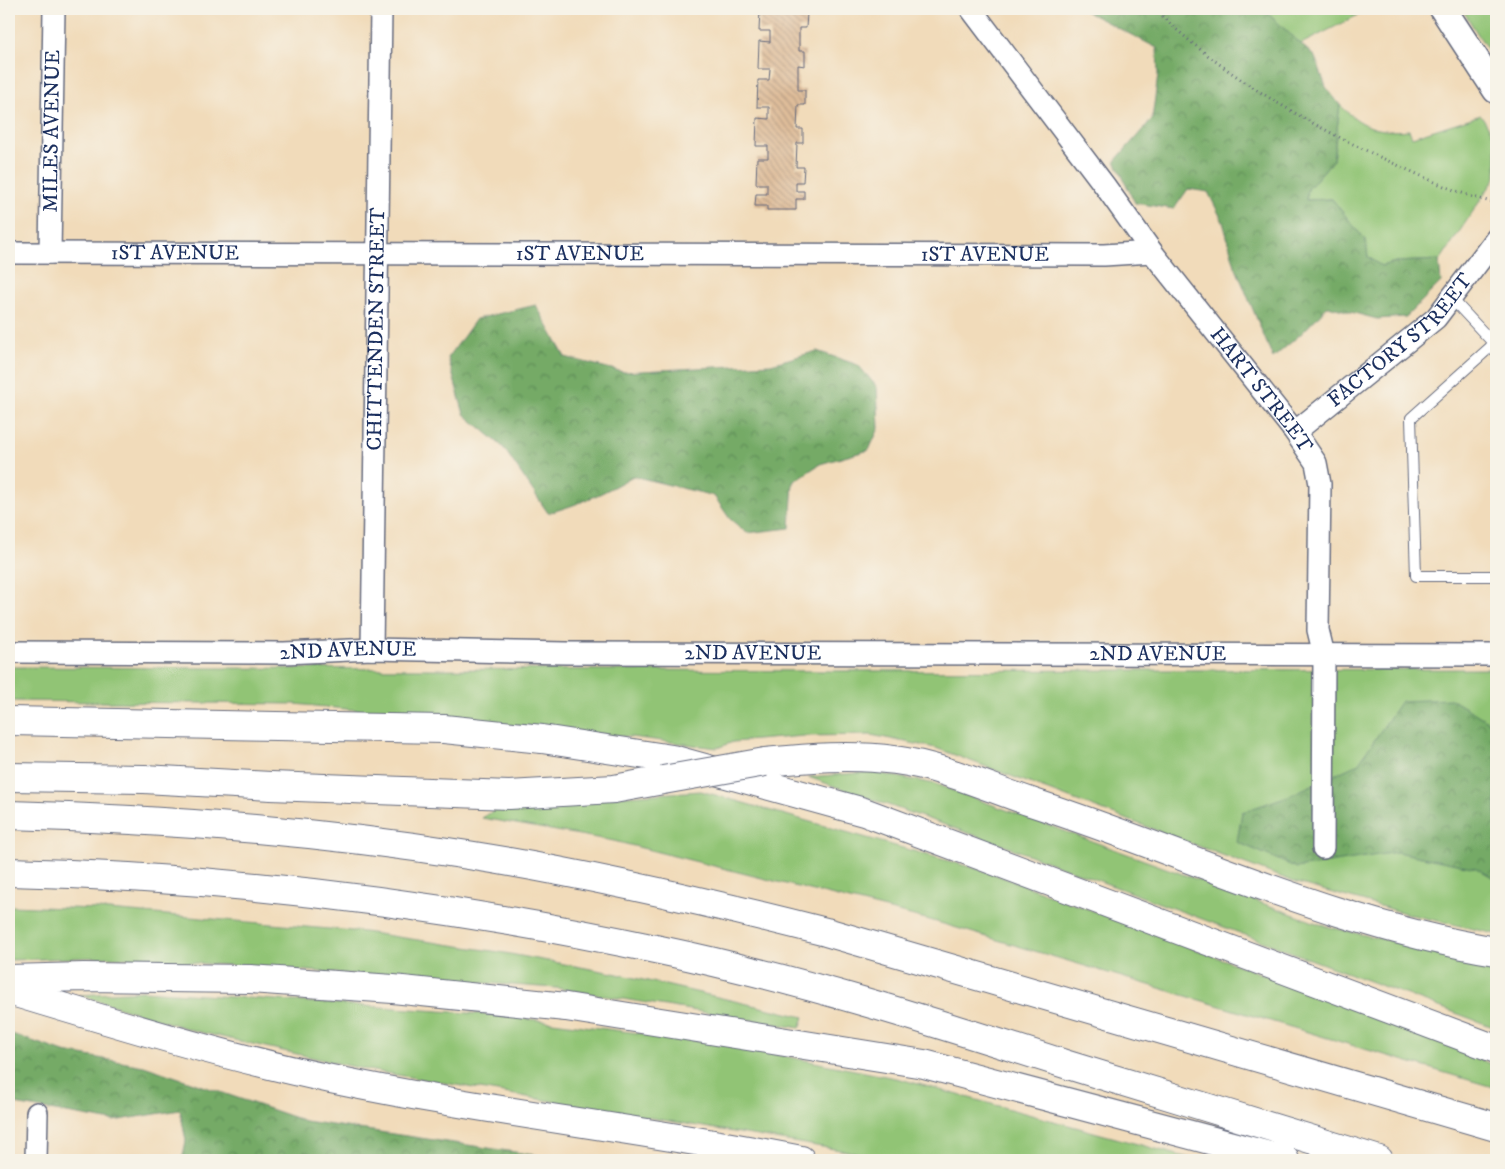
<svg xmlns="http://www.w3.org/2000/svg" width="1505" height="1169" font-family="'IM FELL DW Pica',serif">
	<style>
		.green { fill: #91c474; stroke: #567a69 }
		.forest { fill: url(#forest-crowns); stroke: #486c62 }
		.building { fill: url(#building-back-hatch) }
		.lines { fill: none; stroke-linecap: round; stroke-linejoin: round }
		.service-casing { stroke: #666b7e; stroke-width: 12 }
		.minor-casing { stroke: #666b7e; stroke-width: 24 }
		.tertiary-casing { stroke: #666b7e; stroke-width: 29 }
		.motorway-casing { stroke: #666b7e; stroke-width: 30 }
		.path { stroke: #666b7e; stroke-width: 3; stroke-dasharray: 1 4; stroke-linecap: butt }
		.service { stroke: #fff; stroke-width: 10 }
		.minor { stroke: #fff; stroke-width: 21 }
		.tertiary { stroke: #fff; stroke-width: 26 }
		.motorway { stroke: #fff; stroke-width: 28 }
		.motorway-bridge-casing { stroke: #666b7e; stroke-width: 30; stroke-linecap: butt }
		.motorway-bridge { stroke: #fff; stroke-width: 28 }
		.labels { text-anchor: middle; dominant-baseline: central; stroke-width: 5; stroke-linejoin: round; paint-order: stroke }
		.street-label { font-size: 21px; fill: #1b2f5e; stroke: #f7f3e8 }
	</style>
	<defs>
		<pattern id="forest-crowns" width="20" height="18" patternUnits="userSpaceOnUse" patternTransform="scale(1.25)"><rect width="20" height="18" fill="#74aa66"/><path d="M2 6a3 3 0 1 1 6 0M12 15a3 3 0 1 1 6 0" fill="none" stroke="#5e8b57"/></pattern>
		<pattern id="building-back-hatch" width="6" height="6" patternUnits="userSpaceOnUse" patternTransform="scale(1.25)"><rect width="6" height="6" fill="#dfbd9a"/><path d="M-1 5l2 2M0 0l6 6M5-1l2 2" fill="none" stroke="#b49a81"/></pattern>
	</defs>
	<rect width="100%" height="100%" fill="#f7f3e8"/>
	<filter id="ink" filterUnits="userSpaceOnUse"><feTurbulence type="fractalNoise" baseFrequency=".02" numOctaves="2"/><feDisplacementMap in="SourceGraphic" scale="10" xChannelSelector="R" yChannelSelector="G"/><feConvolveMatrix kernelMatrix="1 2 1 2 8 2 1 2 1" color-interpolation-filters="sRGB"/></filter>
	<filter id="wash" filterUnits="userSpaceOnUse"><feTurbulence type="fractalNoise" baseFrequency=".0096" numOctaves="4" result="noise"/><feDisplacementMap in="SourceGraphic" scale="20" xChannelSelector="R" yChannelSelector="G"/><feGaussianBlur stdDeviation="1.12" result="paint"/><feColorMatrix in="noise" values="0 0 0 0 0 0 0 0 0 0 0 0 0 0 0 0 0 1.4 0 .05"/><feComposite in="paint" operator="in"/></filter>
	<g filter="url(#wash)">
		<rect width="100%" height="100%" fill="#f1dbba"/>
		<path class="green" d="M1262,9H1370L1301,44Z
			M1462,9H1496V63Z
			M1340,105C1362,127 1378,133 1409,130L1412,137L1481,115L1496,139V177L1439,262V260L1396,262L1381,266L1368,257L1365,241L1332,199L1306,200L1308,189L1333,160Z
			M9,667L831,671L1496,669V934L1412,915L1297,883L936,748L871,735L804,736L733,742L717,748L631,737L295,704L9,701Z
			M872,772L935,784L1325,926L1496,965V1028L1008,847L808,777Z
			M701,791L991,873L1450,1044L1496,1067V1088L930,920L614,841L482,818L504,804Z
			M9,906L97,909L364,932L499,952L613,973L804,1017L800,1028L556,988L108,957L9,960Z
			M143,991L498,1015L723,1044L900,1079L1196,1160H899L368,1070L195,1031L80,995Z"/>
		<path class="forest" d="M1081,9H1263L1315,57L1326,87L1340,105L1333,160L1308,189L1306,200L1332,199L1366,241L1368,257L1381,266L1396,262L1439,260L1441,282L1406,317L1377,319L1328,306L1302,333L1273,358L1235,266L1223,222L1208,192L1188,189L1174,209L1135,203L1115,161L1152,119L1158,75L1157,48Z
			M536,305L565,357L623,372L771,364L817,351L858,365L877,387L879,428L869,450L820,464L793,482L790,528L747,533L730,519L714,496L633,476C604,493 581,504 548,513L503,447L464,414L448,358L476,319Z
			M1451,699L1496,726V879L1476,868L1397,852L1297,868L1237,842L1242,812L1288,796L1358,764L1401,701Z
			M9,1033L64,1052L144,1066L305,1121L569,1160H182L186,1141L180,1110L113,1121L9,1103Z"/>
		<g id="blocks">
			<path class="building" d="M760,9H799V12L807,13L806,28H799V51H805V66L798,65V90H805V105H798L797,129H803V143H797L796,167H804L803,182H796V191H804V199H796V210H767V206H755L756,194H767V184H756L757,158H768V146H756L757,118L769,119V107H757L758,80H769L770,69H758L759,41L770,42V31H759Z"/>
		</g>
	</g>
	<g filter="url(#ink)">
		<use href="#blocks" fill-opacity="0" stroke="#666b7e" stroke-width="1"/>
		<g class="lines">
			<defs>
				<path id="service" d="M1452,299L1496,346
					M1496,342L1411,418L1416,576H1496"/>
				<g id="minor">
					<path id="s1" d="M971,9L1105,186L1152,252L1295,432L1316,463L1320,484L1318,630L1324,655L1323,848"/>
					<path id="s2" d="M9,253L1104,255L1152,252"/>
					<path id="s3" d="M50,253L54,9"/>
					<path id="s4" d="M1295,432L1436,318L1496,239"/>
					<path id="s5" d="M372,649L381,9"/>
					<path id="s6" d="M9,652L284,653L372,649L566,653L1496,655"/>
					<path d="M36,1160L37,1113"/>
				</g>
				<path id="tertiary" d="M1443,9L1496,90"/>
				<path id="motorway" d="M9,721L444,729L542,739L672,759L864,812L1496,1049
					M765,762C808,758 851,754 895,760C942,766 989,788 1034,803C1187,853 1336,925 1496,951
					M9,777L144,779L271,786L509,795L614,789L663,780
					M9,815C162,819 317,831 468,855C589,874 708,902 826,932L1496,1127
					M9,872C228,877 445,904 660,950C799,979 934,1022 1068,1065C1172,1097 1275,1128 1379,1160
					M9,979L84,977L250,979L393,989L566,1007L924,1064L1285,1160
					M9,991C116,1023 222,1056 331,1079C487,1112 645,1129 801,1160"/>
			</defs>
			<use href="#service" class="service-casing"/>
			<use href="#minor" class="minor-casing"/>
			<use href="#tertiary" class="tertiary-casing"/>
			<use href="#motorway" class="motorway-casing"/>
			<path class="path" d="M1155,9C1221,76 1318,130 1404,168C1434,182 1464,196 1496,203"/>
			<use href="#service" class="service"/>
			<use href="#minor" class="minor"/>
			<use href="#tertiary" class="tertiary"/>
			<use href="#motorway" class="motorway"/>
			<defs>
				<path id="motorway-bridge" d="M663,780L765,762"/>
			</defs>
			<use href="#motorway-bridge" class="motorway-bridge-casing"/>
			<use href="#motorway-bridge" class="motorway-bridge"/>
		</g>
	</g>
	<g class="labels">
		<g class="street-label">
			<text stroke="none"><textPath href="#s3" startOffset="122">MILES AVENUE</textPath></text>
			<text stroke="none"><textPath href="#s2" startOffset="166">1ST AVENUE</textPath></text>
			<text stroke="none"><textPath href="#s2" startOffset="571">1ST AVENUE</textPath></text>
			<text stroke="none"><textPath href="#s2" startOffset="976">1ST AVENUE</textPath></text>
			<text stroke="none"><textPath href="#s5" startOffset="320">CHITTENDEN STREET</textPath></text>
			<text stroke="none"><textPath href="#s4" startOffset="140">FACTORY STREET</textPath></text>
			<text stroke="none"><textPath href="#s1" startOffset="479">HART STREET</textPath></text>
			<text stroke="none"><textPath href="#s6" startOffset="339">2ND AVENUE</textPath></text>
			<text stroke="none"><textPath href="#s6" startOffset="744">2ND AVENUE</textPath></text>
			<text stroke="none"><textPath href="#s6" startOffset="1149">2ND AVENUE</textPath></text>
		</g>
	</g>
	<rect width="1505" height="1169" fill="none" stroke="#f7f3e8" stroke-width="30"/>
</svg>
